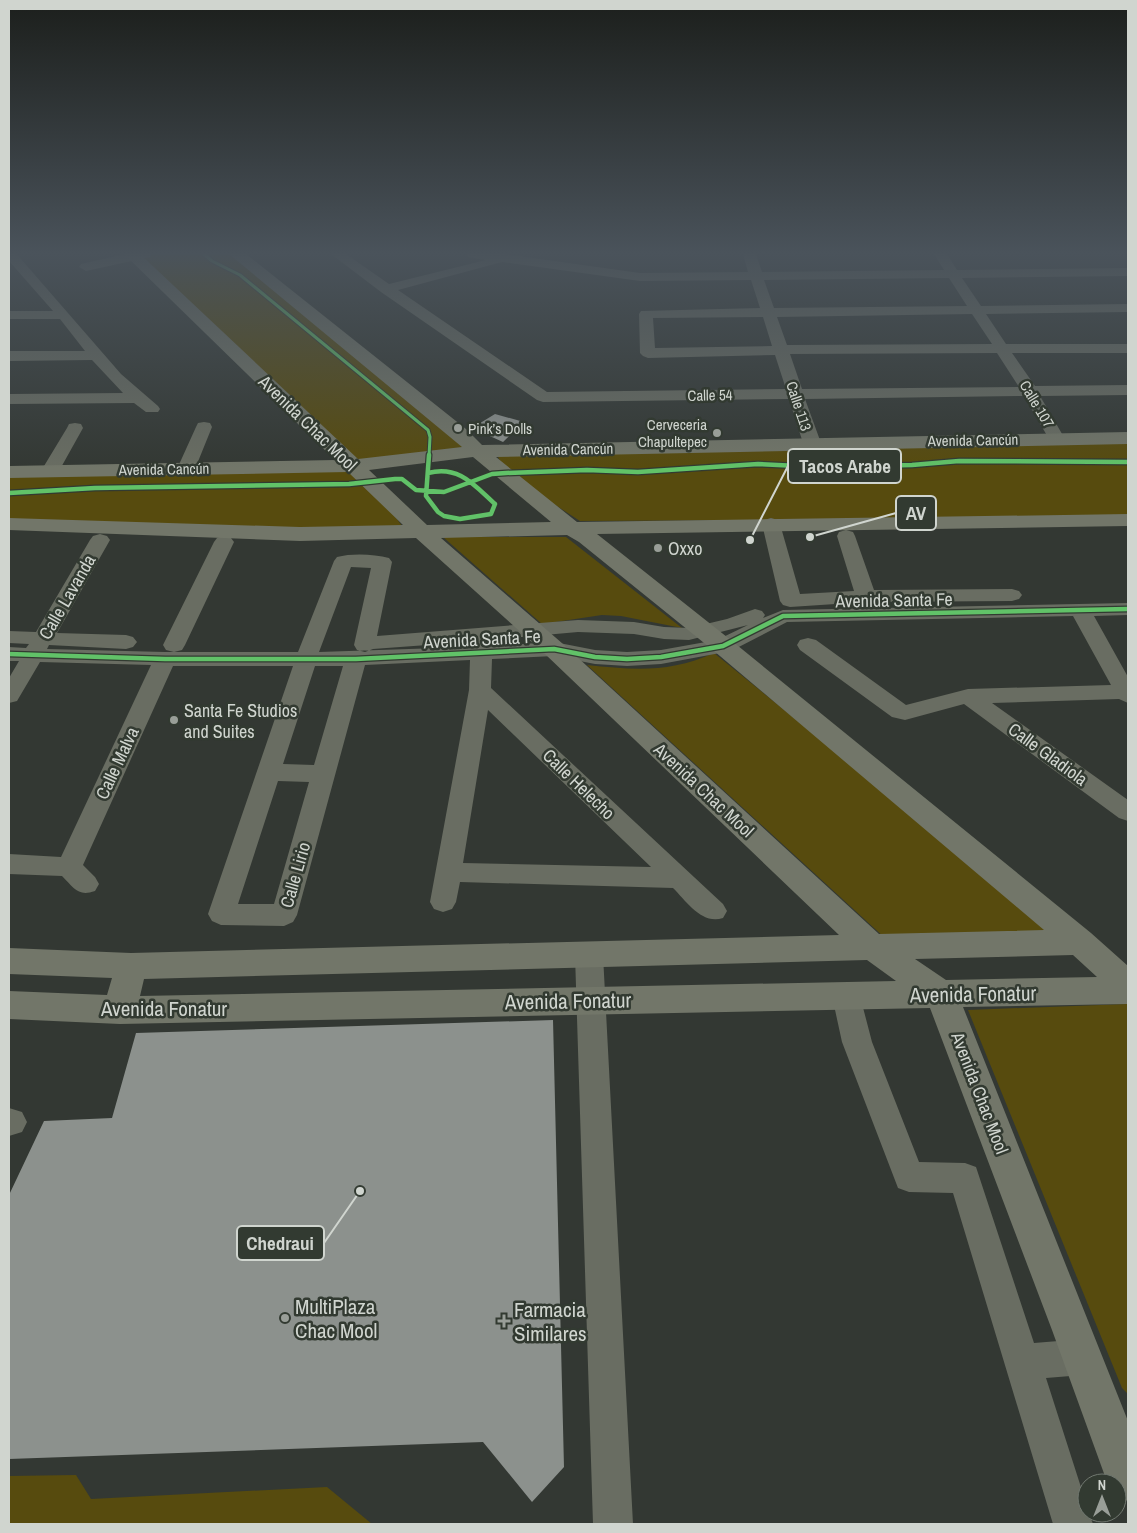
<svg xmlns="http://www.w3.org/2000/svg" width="1137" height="1533" font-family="'Archivo Narrow',sans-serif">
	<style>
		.green { fill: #574b0e }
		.building { fill: #8c918d }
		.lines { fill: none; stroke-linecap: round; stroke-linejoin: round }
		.minor { fill: #696d62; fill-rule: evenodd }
		.major { fill: #727669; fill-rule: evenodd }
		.cycleway-far1-casing { stroke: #323a31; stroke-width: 5 }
		.cycleway-casing { stroke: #323a31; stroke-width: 7 }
		.cycleway-far1 { stroke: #61c268; stroke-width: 3 }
		.cycleway { stroke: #61c268; stroke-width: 4.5 }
		.poi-dot { fill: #999e98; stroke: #323a31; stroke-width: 2 }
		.labels { text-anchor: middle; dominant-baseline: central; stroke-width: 5; stroke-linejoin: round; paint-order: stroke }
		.far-street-label { font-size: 15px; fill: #d0d5cf; stroke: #323a31 }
		.far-poi-label { font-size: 15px; fill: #d0d5cf; stroke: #323a31; text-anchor: end }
		.street-label { font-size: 18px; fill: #d0d5cf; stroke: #323a31 }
		.poi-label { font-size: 18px; fill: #d0d5cf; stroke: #323a31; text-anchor: start }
		.near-street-label { font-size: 21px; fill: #d0d5cf; stroke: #323a31 }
		.near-poi-label { font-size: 21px; fill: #d0d5cf; stroke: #323a31; text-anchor: start }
		.leader { fill: none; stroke: #d0d5cf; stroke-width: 2 }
		.callout-dot { fill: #d0d5cf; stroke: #323a31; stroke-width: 2 }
		.callout { fill: #323a31; stroke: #d0d5cf; stroke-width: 2 }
		.callout-label { font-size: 19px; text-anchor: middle; font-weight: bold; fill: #d0d5cf }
	</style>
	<rect width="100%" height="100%" fill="#333833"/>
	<path class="green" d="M131,254H235L466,447L357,463Z
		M1128,441V518L580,521L506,473L497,455Z
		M186,469H350L370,482L402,526L230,531L9,524V472Z
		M443,537H566L682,628L621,616L602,615L542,624Z
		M714,653L1046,922L1045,934L886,939L587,665C634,670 670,673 714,653Z
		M1127,1004L1128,1006V1394L1122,1388L968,1010Z
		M76,1475L91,1499L327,1487L372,1524H9V1476Z"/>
	<path class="building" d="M495,414L524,422L503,442L472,428Z
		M553,1020L564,1467L532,1502L483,1442L9,1459V1195L44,1121L112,1118L136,1033Z"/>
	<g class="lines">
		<path class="minor" d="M9,254H17L21,259L121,374L158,406L160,409L158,412H146L134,403L9,404V394L123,393L92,360L9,361V351H85L60,319H9V311H53L9,261Z
			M125,254H151L150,257L86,271L79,267L81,264Z
			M331,254H346L389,284L486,260L468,257L467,254H505L640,273L748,272L743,254H756L762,272L944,270L934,254H947L957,270L1128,268V276L962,278L981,306L1128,304V312L986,314L1006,344H1128V353H1012L1035,386L1128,385V395L1040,396L1065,439L1063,443H1051L1049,439L1024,396L805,399L821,443L818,447H806L803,443L789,399L543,402L537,400L381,292ZM502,262L640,281L751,280L760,308L641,311L639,314L640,353L643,356L648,358L775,355L786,389L547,392L398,290ZM949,278L967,306L774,308L764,280ZM972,314L992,344L787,345L777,317ZM763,317L772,346L655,348L653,318ZM997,353L1019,387L802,389L790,354Z
			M204,422L210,423L212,427L195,469L192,473L186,474L180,473L177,469L196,427L198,423Z
			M75,423L81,424L83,428L59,471L56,475L50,476L44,475L41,471L67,428L69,424Z
			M771,518L778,520L780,524L800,594L854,591L837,536L839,532L846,530L853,532L855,536L874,590L1012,589L1019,591L1022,595L1019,599L1012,601L866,602L790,607L783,605L780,601L762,524L764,520Z
			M100,534L107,536L110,540L57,633L126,635L133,637L137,642L133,647L126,649L49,645L47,649L165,652H298L334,561L337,557C352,553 374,554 389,558L392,562L377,636L578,620L634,622L664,627L689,628L727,619L755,609L762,611L765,615L763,618L783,610L1128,603V615L1094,616L1128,677V703L1119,699L992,703L1128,800V821L1119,818L964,704L905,720L892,717L800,650L797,645L800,640L808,638L816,640L906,705L968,689L1111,685L1073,616L787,622L731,651L661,664L627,666L595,664L554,656L492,659L491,688L723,904L727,911L723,918C702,925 687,902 673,888L460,882L456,902L452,909L443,912L434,909L430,902L469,690L470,660L365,665L297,915L293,922L284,926L221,925L212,921L208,914L293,666H173L83,865L95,877L99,884L95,891C78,897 74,888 62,876L9,874V854L61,857L151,665L40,662L17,701L9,703V678L19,661H9V647L26,648L29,644L9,643V631L36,632L90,540L93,536ZM351,567L371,568L354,645L357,650L365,652L373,649L468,642L469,647L319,652ZM748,625L717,640L661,650L627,652L595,650L554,642L490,646L489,640L578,632L634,634L664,639L689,640ZM315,666H343L314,765L283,764ZM488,710L651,867L463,863ZM278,781L309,782L274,904H238Z
			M224,536L231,538L234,542L185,645L182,650L174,652L166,650L163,645L214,542L217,538Z
			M589,944L599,947L603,955L633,1524H593L575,955L579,947Z
			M846,984L856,988L860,996L872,1042L919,1162L965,1163L976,1167L1034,1343L1083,1339L1096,1344L1101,1357L1096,1370L1083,1375L1046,1378L1087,1506V1513H1089L1093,1524H1053L953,1193L909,1192L898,1188L842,1042L832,996L836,988Z
			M9,1108L22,1112L27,1122L22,1132L9,1136Z"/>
		<path class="major" d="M124,254H140L358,459L462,447L229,254H246L466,429L482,445L1128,432V444L496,457L577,522L1128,514V526L597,534L732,641L1091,933L1128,966V1004L963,1007L1128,1421V1501L1117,1497V1483H1107L1106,1479L1052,1330L930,1008L120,1024L9,1019V991L107,995L112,978L9,974V948L131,953L839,935L545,654L416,538L300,541L9,530V518L300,527L403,525L348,472L9,478V466L335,460ZM473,457L551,522L427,525L369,470ZM567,535L579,542L714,651L1044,930L879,934L563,644L441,538ZM1073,955L1097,977L946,980L915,959ZM867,960L896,981L140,996L144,979Z"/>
		<defs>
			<path id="cycleway-far1" d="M204,254L212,261L240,275L428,430L430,437L429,456"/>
			<path id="cycleway" d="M428,473C459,465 474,485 495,504L491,514L460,519L444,516L438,512L426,496L429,455
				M9,493L95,488L349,484L395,479H402L416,490L444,492L492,474L506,473L587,470L638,472L758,464L819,467L912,465L959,461L1128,462
				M9,654L165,659H356L554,649L595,657L627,659L661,657L723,646L783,616L1128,609"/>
		</defs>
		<use href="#cycleway-far1" class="cycleway-far1-casing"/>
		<use href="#cycleway" class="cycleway-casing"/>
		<use href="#cycleway-far1" class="cycleway-far1"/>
		<use href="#cycleway" class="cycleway"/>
	</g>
	<linearGradient id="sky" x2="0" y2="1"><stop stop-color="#1c1f1c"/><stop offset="0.54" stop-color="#4a535b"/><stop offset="1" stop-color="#4a535b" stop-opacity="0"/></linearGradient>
	<rect width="1137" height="469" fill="url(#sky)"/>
	<g class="poi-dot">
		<circle cx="458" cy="428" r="5"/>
		<circle cx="717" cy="433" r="5"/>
		<circle cx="658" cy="548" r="5"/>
		<circle cx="174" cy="720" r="5"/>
		<circle cx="285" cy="1318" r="5"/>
		<path d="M501.5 1313.5h5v5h5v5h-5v5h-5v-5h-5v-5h5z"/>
	</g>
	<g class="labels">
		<g class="far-street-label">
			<text transform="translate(710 395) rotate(-1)">Calle 54</text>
			<text transform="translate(1037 404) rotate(59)">Calle 107</text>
			<text transform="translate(799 406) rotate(72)">Calle 113</text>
			<text transform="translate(973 440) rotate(-1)">Avenida Cancún</text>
			<text transform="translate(568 449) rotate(-1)">Avenida Cancún</text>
			<text transform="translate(164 469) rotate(-1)">Avenida Cancún</text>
		</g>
		<g class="far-poi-label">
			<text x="707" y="424">Cerveceria<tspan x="707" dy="17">Chapultepec</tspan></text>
			<text x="468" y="428" text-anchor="start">Pink’s Dolls</text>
		</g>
		<g class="street-label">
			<text transform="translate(308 423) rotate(44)">Avenida Chac Mool</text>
			<text transform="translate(67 597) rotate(-60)">Calle Lavanda</text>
			<text transform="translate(894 600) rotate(-1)">Avenida Santa Fe</text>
			<text transform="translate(482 639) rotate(-3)">Avenida Santa Fe</text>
			<text transform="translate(1048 754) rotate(36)">Calle Gladiola</text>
			<text transform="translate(117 763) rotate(-65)">Calle Malva</text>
			<text transform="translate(579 784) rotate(44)">Calle Helecho</text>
			<text transform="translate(704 790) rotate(43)">Avenida Chac Mool</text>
			<text transform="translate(295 875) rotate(-74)">Calle Lirio</text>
			<text transform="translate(980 1093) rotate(69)">Avenida Chac Mool</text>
		</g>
		<g class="poi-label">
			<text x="668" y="548">Oxxo</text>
			<text x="184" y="710">Santa Fe Studios<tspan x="184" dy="21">and Suites</tspan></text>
		</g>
		<g class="near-street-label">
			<text transform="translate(973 994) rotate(-1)">Avenida Fonatur</text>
			<text transform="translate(568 1001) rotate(-1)">Avenida Fonatur</text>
			<text x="164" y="1008">Avenida Fonatur</text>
		</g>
		<g class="near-poi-label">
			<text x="295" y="1306">MultiPlaza<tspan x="295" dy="24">Chac Mool</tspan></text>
			<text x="514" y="1309">Farmacia<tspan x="514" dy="24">Similares</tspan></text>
		</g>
	</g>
	<path class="leader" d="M750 540L788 466M810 537L896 513M360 1191L324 1243"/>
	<g class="callout-dot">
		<circle cx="750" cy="540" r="5"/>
		<circle cx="810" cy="537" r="5"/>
		<circle cx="360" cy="1191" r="5"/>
	</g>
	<g class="callout">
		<rect x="788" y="449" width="113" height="34" rx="5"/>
		<rect x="896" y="496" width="40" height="34" rx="5"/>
		<rect x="237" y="1226" width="87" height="34" rx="5"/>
	</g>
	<g class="callout-label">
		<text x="845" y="473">Tacos Arabe</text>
		<text x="916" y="520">AV</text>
		<text x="280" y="1250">Chedraui</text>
	</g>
	<rect width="1137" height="1533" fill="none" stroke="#d0d5cf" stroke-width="20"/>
	<g transform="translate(1102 1498)"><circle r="24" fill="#323a31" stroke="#717870"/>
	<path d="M0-4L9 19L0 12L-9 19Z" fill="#999e98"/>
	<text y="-8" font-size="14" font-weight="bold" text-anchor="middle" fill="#d0d5cf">N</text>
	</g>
</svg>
